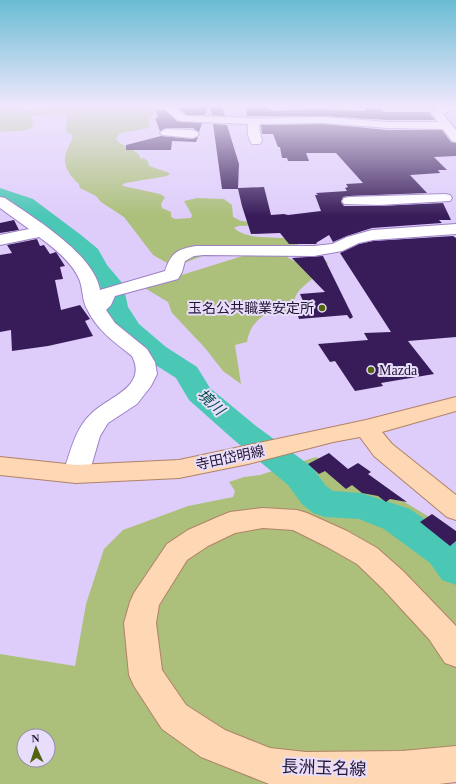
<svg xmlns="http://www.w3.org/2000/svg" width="456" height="784" font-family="'Times New Roman','Noto Sans JP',serif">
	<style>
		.green { fill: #acc07b; fill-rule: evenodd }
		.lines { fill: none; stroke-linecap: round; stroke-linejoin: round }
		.river { fill: #4ac7b5; fill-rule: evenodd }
		.building { fill: #381c59 }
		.minor-casing { stroke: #9c80c6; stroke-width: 2 }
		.major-casing { stroke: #b08266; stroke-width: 2 }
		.minor { fill: #fff; fill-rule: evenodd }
		.major { fill: #fed7b5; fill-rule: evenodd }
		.poi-dot { fill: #52640d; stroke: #e8defc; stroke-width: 1.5 }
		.labels { text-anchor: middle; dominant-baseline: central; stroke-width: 4; stroke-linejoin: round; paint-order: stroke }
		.poi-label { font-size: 14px; fill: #211531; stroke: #e8defc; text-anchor: end }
		.street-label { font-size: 14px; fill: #211531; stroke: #e8defc }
		.water-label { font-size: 15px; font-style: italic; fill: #004d44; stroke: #e8defc }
		.near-street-label { font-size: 17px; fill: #211531; stroke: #e8defc }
	</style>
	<rect width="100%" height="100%" fill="#decdfa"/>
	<path class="green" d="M0,106H29L30,108L60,106H163L165,108L155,111L149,120L150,126L145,129L120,133L116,139C119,145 133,148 140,156V159L143,158L148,161L149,166L167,172L170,174L167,176L125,183L122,185L123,186L160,194L165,197L161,204L162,208L171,212V217L175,219L191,218L192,215L184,201L197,198L224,199L232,205L233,217L241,221L275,225L238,226L234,228C250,242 278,235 297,240L298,248L228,246L174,267L153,255L124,217L101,202L96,196L80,188L79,184C70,176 62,166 66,153C68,146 72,142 73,135L66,132L67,114L32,116L33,125L28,130L0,132Z
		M249,254H290L288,258C301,265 311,266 325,260L328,263C322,267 318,274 312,279C300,290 293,292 294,311C286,317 277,315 268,313C256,319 249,329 247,342L235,345L241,384L223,371L205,348L172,313L168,302L143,287Z
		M316,457L383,489L456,533V781L433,784H0V654L75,666L86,604L104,549L123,530L188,506L233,497L235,491L229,482L244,477L260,475ZM24,736H48V760H24Z"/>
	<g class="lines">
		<path class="river" d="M0,188L33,199L81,235L98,249L107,265L123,284L128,307L139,324L166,347L197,367L210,388L256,426L312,467L326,486L333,491L361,493L410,509L456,541V585L442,580L430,563L384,529L359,519L325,517L313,513L302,504L288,485L234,440L189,400L176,378L146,359L120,334L104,307L100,285L86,268L80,257L67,243L19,207L0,200Z"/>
	</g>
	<path class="building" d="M195,106H209L205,115H187L178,108Z
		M210,107H222L225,116L212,115Z
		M268,107L269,110L275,111L316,109L365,111V108L381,109L384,112H430V114L435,120H388L323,116H247L246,108Z
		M164,110L177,121L202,123L199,132L193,128H166L160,131L155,118H158L156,111Z
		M213,124L227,125L239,164L238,188L264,187L271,215L284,214L288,215L321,211L315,195H318L316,193L347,191L345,188L348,187L346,184L363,183L336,153H306L309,161H288L287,158H282L280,147H278L273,134H262L261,125L323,124L388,130H442L451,142L456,143V156L434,157L447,170H438L440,173L410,175L427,193L349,196L343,197L341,202L344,206H379L443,203L451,220H439L442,223L372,228L347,236L333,242L329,235L316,243L317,244H289L280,233L251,234L242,206L238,189H222Z
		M161,136L193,139L198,137L196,142L172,141L171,150H126V145Z
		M14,220L19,230L0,233V223Z
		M453,236L456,238V337L408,341L434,374L381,383L383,386L355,391L335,361L330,362L318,344L368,340L364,333L391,332L340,253L359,244L373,241Z
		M37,239L40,246L44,245L50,254L56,252L65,266L60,267L63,279L55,280L61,310L80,305L90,319L85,321L93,336L48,346L12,351L11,330L0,332V255L12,253L7,245Z
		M323,256L353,317L350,319L347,315L299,319L293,301H303L300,294L325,292L292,258Z
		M329,453L348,469L358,463L371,472L368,474L407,502L390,499L386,502L378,496L362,493L352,485L346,489L325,471L319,474L308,464Z
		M432,514L456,531V541L450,546L420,522Z"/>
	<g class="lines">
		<defs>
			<path id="minor" d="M26,106H36V107L31,110L27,109Z
				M162,106H173L186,116L255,118L323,117L388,122H438L431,113C436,106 445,106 453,106L452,110L443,114L456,130V142L452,141L443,129L388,128L323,123L260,124L259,128L262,141L260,144H252C248,139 247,130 248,124L181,121L177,120Z
				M166,129L193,130L197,132L199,134L197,136L193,138L162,135L160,133L162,131Z
				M445,194L450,195L452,198L450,201L379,205L344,204L342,201L344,198L349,197Z
				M0,197L5,198C34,218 94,254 100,290L165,271C171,253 177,249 196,246H314L332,244L347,237L372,230L456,224V234L373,240L359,243L342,251L314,256L204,255L194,256L185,261L182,272L178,279L115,296L111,305L106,310L115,323L147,349L155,362L157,374L151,386L137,404L108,423L100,436L89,474L85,480L76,483L67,480L63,474C70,453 75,428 92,413C108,397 148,387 132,356C114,342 97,330 87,309C83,302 83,294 81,285C77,266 54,248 39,237L0,245V235L29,229L0,208Z"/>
			<path id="major" d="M456,397V411L382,432L392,444L456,495V520L447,517L374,456L360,437L333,442L248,464L179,478L76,483L0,475V457L76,465L179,460L366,420Z
				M263,508L297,510L307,513L347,531L377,548L403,571L456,626V667L445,663L429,639L383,589L357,564L327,547L293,530L263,528L235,533L208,546L187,560L159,605L156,623L162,670L186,705L225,730L270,748L306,752L402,751L456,746V782L439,784H269L201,757L162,729L134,686L129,675L124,623L130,602L134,593L167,544L188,530L220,516L230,512Z"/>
		</defs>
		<use href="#minor" class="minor-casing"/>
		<use href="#major" class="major-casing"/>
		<use href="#minor" class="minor"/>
		<use href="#major" class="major"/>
	</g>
	<linearGradient id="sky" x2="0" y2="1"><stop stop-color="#69bcd4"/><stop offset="0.49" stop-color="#f0e8fd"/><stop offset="1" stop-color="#f0e8fd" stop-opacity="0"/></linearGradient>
	<rect width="456" height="216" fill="url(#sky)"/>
	<g class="poi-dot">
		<circle cx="322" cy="308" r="4"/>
		<circle cx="371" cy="370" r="4"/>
	</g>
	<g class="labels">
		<g class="poi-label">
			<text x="314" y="308">玉名公共職業安定所</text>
			<text x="379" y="370" text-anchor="start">Mazda</text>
		</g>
		<g class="street-label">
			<text transform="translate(230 458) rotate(-12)">寺田岱明線</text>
		</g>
		<g class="water-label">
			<text transform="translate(211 402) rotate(43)">境川</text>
		</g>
		<g class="near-street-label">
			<text transform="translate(324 768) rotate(2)">長洲玉名線</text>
		</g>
	</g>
	<g transform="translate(36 748) rotate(357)"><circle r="19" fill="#e8defc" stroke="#988eab"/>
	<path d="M0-3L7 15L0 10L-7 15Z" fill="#52640d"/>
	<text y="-6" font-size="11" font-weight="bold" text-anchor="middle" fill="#211531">N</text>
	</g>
</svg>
